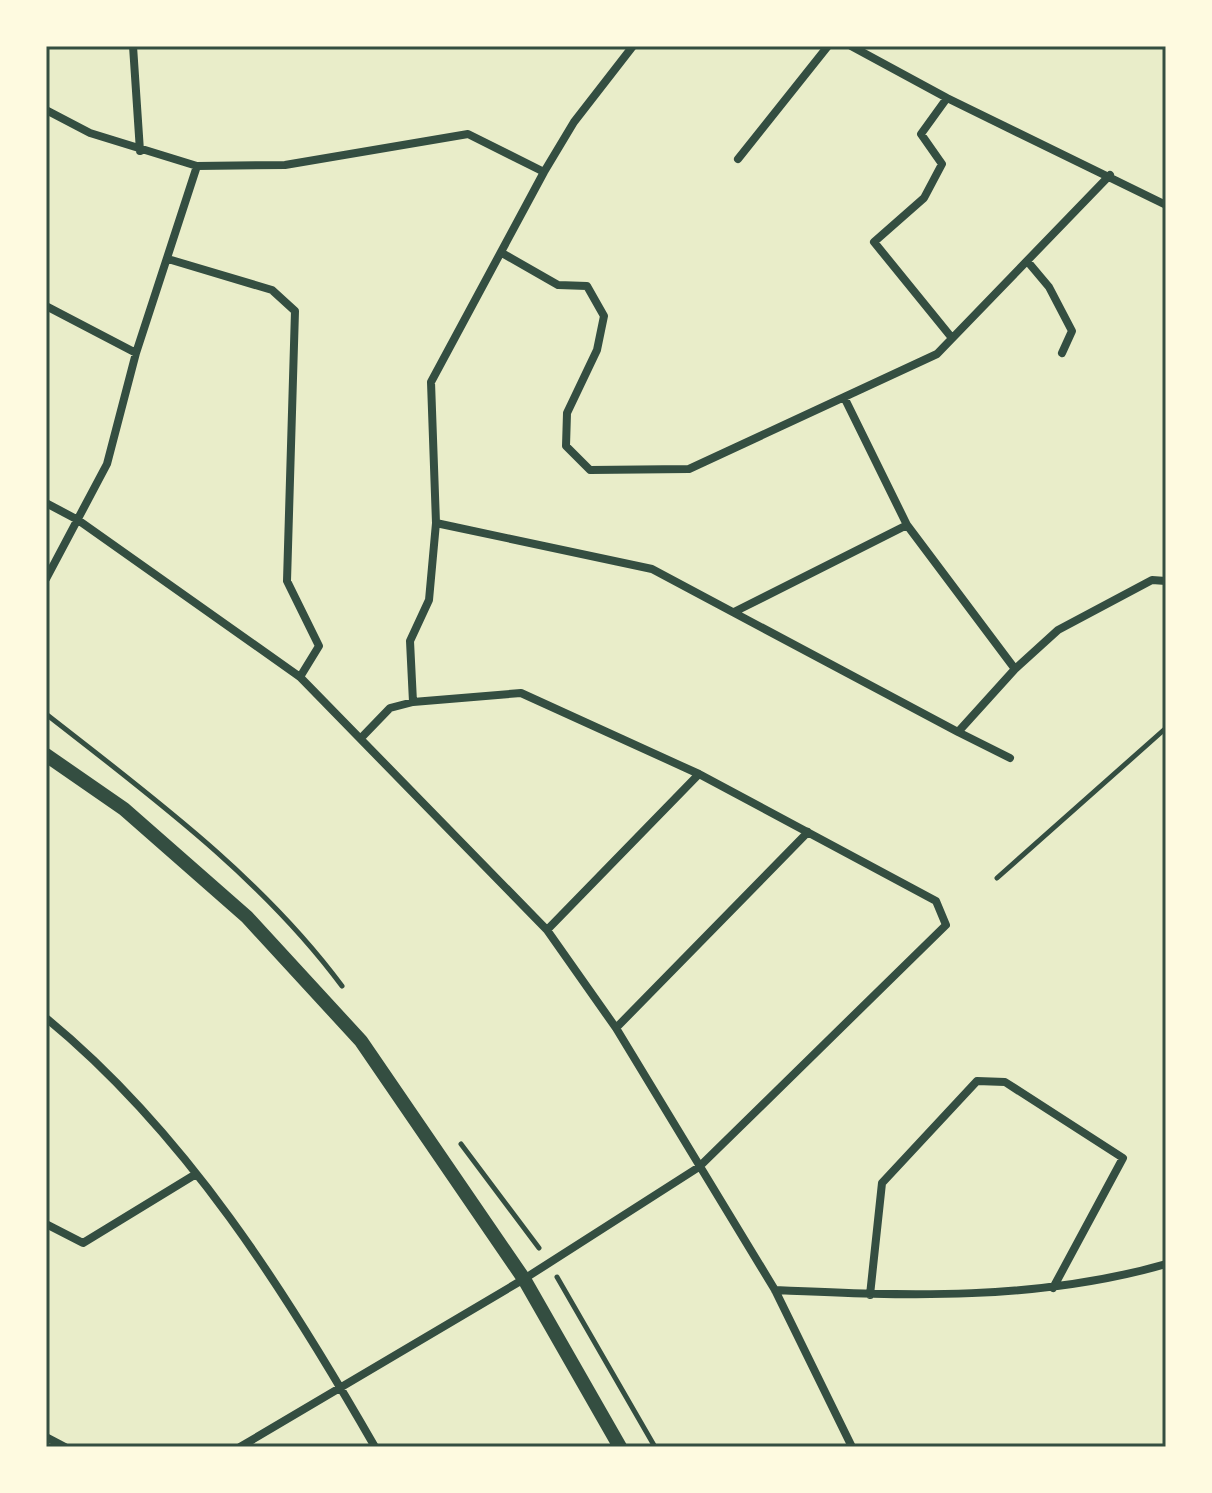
<svg xmlns="http://www.w3.org/2000/svg" width="1212" height="1493" font-family="'Fira Sans',sans-serif">
	<style>
		.lines { fill: none; stroke-linecap: round; stroke-linejoin: round }
		.path { stroke: #344e41; stroke-width: 5 }
		.minor { stroke: #344e41; stroke-width: 8 }
		.tertiary { stroke: #344e41; stroke-width: 14 }
		.neatline { fill: none; stroke: #344e41; stroke-width: 3 }
	</style>
	<rect width="100%" height="100%" fill="#e9edc9"/>
	<g class="lines">
		<path class="path" d="M46,714C151,796 262,878 342,986
			M997,878L1166,728
			M461,1144L539,1248
			M557,1277L655,1447"/>
		<path class="minor" d="M133,46L140,151
			M851,46L947,98L1166,205
			M947,98L921,134L942,164L924,198L874,242L952,338
			M46,110L90,133L197,166L285,165L468,134L544,172
			M738,159L828,46
			M502,253L558,285L587,286L604,316L597,350L567,413L566,446L590,470L689,469L937,354L1110,175
			M168,259L272,290L295,311L287,581L319,646L300,677
			M1028,262L1049,287L1072,331L1062,353
			M46,306L136,353
			M844,397L907,525
			M46,503L78,520L300,677L547,930L616,1028L775,1290L852,1447
			M436,523L652,569L958,732L1015,669L1058,630L1152,580L1166,581
			M46,579L107,464L136,353L197,166
			M734,612L907,525L1015,669
			M413,702L410,641L429,600L436,523L431,382L544,172L574,122L633,46
			M958,732L1010,758
			M547,930L699,774
			M46,1018C186,1133 286,1292 375,1447
			M616,1028L808,832
			M46,1224L83,1243L196,1174
			M775,1290C906,1296 1038,1301 1166,1264
			M870,1295L882,1183L977,1081L1005,1082L1123,1158L1053,1288
			M46,1437L65,1447
			M240,1447L524,1279L699,1167L946,925L936,901L699,774L521,693L413,702L390,708L362,737"/>
		<path class="tertiary" d="M46,755L124,809L247,917L361,1041L524,1279L620,1447"/>
	</g>
	<rect width="1212" height="1493" fill="none" stroke="#fefae0" stroke-width="96"/>
	<rect x="48" y="48" width="1116" height="1397" class="neatline"/>
</svg>
